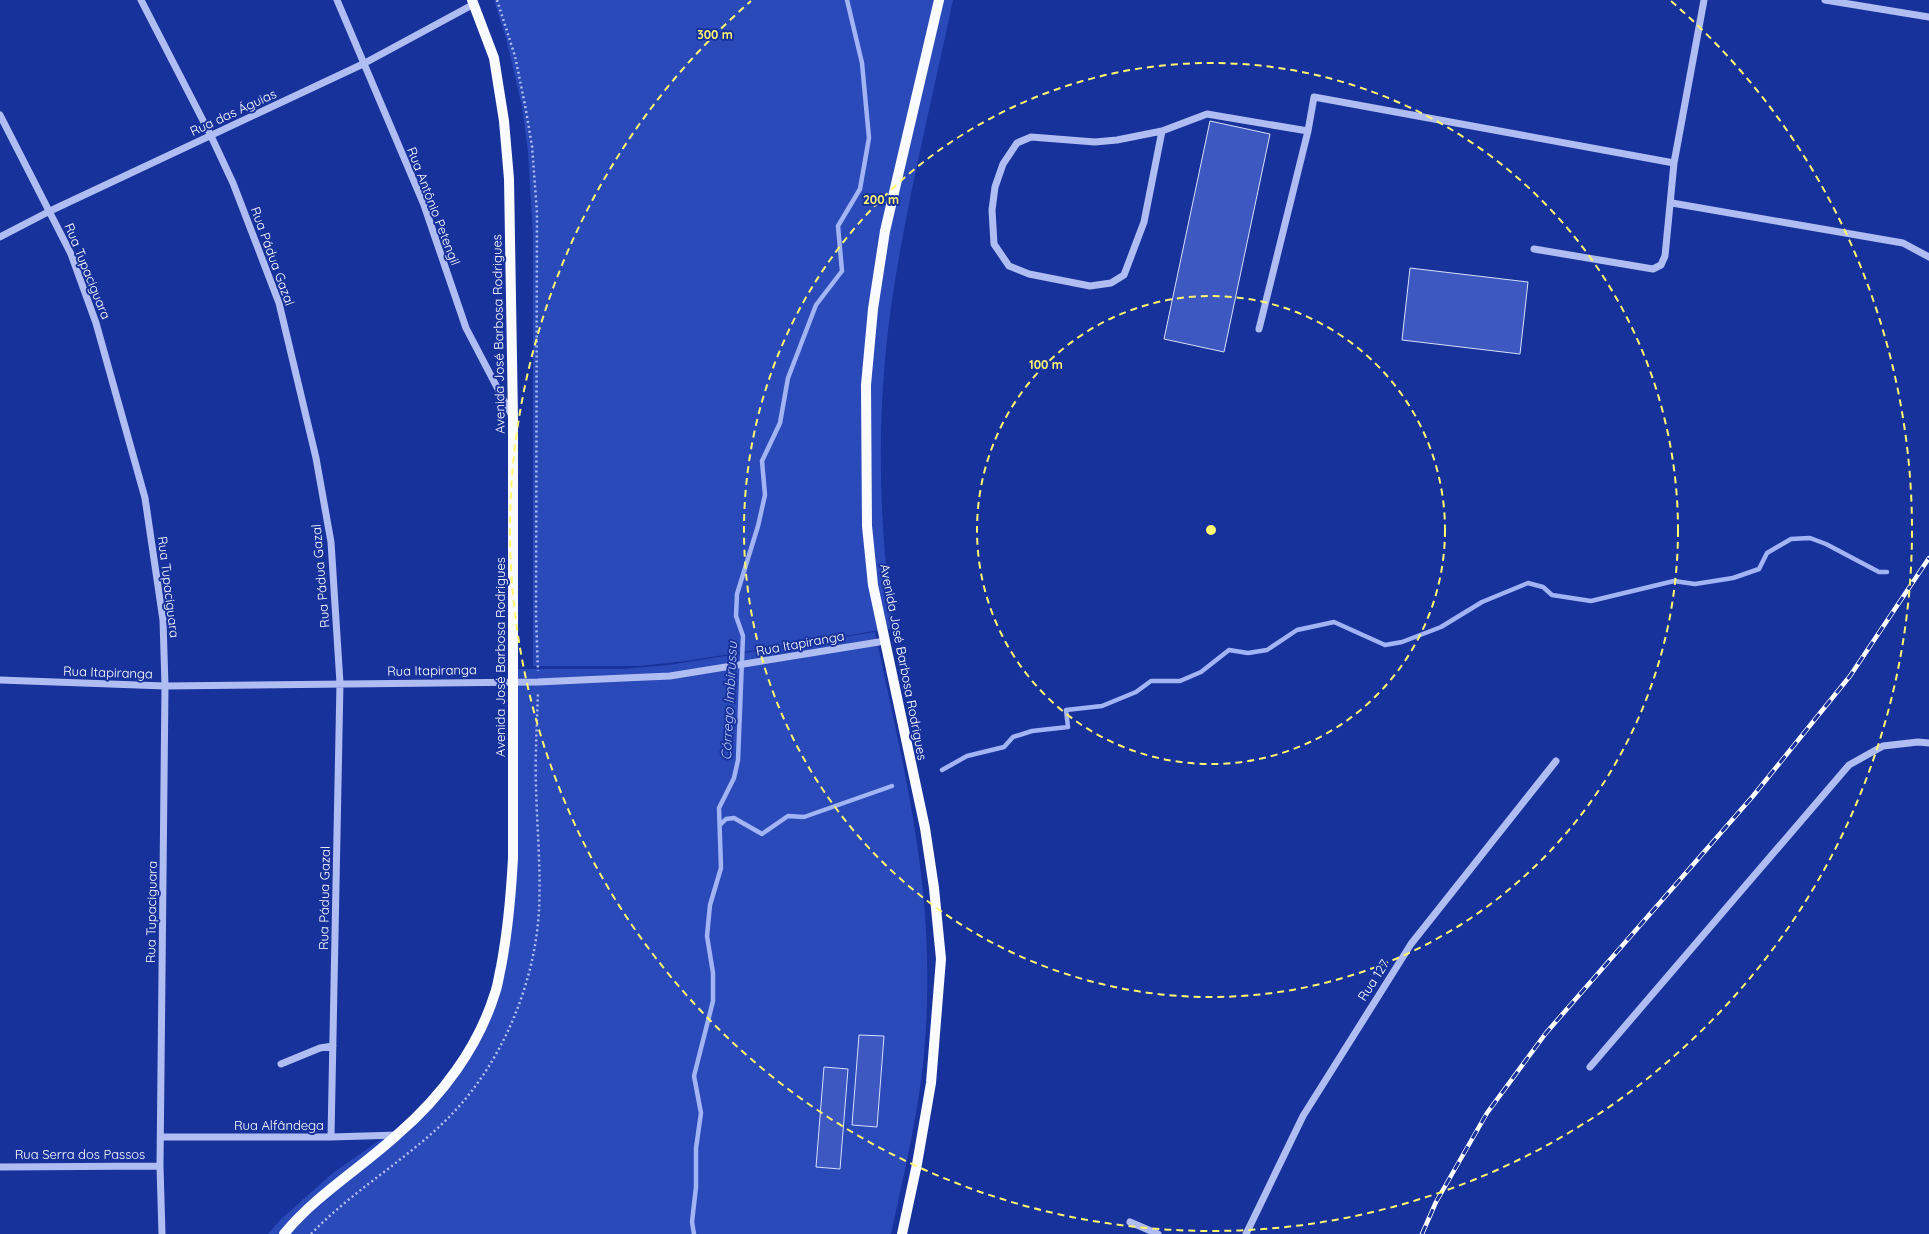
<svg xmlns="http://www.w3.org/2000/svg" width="1929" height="1234" font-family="Quicksand,sans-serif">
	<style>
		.green { fill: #2b4ab9 }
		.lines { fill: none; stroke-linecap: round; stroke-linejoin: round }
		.stream { stroke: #a2b4f4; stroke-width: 4.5 }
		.building { fill: #3d58c1; stroke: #d6dffc }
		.path { stroke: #afbdf2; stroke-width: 2.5; stroke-dasharray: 2 3; stroke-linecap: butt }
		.minor { stroke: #afbdf2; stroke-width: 7 }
		.major { stroke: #fafbff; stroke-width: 10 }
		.rail-casing { stroke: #fff; stroke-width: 4.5 }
		.rail { stroke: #18329c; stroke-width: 3; stroke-dasharray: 9; stroke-linecap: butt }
		.ring { fill: none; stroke: #fff770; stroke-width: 2; stroke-dasharray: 7 5 }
		.labels { text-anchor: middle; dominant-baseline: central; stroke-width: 4; stroke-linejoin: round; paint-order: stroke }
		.street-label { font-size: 13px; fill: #fff; stroke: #18329c }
		.water-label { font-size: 14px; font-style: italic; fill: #bbc9f8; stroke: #18329c }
		.centre { fill: #fff770; stroke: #18329c; stroke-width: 2 }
		.ring-label { font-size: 12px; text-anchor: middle; font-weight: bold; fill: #fff770; stroke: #18329c; stroke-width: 4; stroke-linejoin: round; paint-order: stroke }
	</style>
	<rect width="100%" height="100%" fill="#18329c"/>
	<path class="green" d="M494,0H953C932,100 907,200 892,300C876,409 878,520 893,628L686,661L639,666H533V235L528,152L522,106L506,38Z
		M875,632C893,718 914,804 923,891C929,951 929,1021 921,1081C914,1132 902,1183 891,1234H268L281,1219L333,1173L400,1126L425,1105L478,1032L505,956L515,669H622L669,665Z"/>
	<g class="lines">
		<path class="stream" d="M942,770L967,756L1004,747L1013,737L1032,731L1068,727L1066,710L1102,706L1136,692L1151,681H1180L1201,672L1229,650L1248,653L1267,650L1297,630L1334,622L1385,645L1402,642L1441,627L1482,602L1528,583L1543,587L1552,595L1591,601L1674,581L1695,584L1733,578L1759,569L1767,553L1791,539L1810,538L1826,544L1879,572H1887
			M720,825L726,819L734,818L762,834L788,816L804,817L892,786
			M694,1234L692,1222L696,1187V1148L701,1113L694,1076L713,1001V973L707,936L710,905L721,868L719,808L734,778L738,760L743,636L736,616L737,594L758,526L765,495L762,461L780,423L788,378L816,305L842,271L838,226L860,189L869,138L862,63L847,0"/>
	</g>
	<path class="building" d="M1210,121L1270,134L1224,352L1164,339Z
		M1410,268L1528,282L1520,354L1402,340Z
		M859,1035L884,1036L877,1127L852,1125Z
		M824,1067L848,1069L840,1169L816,1167Z"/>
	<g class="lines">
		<path class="path" d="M497,0L515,56L525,105L532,146L537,213L536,616L538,671
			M311,1234C354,1189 410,1158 453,1113C503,1060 535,983 539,910C541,869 537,828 536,787C535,755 537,723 538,692"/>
		<path class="minor" d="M141,0L211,136L233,183L279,303L316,458L331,542L340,683L331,1137
			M337,0L424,205L466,328L512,416
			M1825,0L1929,17
			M0,115L71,254L96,323L145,498L163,620L165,686L160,1166L162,1234
			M1162,131L1117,140L1095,142L1031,137L1017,143L1003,164L995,187L992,210L994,244L1009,266L1029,274L1090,286L1111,283L1124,275L1144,222L1162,131L1207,114L1308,131L1314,97L1674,163
			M1672,203L1903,243L1929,257
			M0,237L50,211L363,64L474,4
			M1534,249L1653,269L1661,265L1665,256L1674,163L1704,0
			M1259,329L1308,131
			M0,680L165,686L538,682L624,678L670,676L885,641
			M281,1064L320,1048L333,1046
			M1590,1067L1849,765L1883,746L1918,742L1929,743
			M161,1137H331L398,1135
			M0,1167L160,1166
			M1130,1222L1158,1234
			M1246,1234L1303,1116L1411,944L1556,761"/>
		<path class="major" d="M284,1234C316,1195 361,1168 398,1134C441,1097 478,1048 495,993C498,985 499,975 501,967C508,930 511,895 513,858V418L509,179L504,121L494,58L472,0
			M902,1234L917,1164L931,1083L941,959L934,888L925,828L873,585L867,526L866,385L873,309L885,231L939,0"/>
		<defs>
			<path id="rail" d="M1422,1234L1436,1202L1487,1113L1546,1033L1753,796L1850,676L1929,558"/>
		</defs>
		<use href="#rail" class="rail-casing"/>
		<use href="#rail" class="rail"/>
	</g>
	<g class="ring">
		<circle cx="1211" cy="530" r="234"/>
		<circle cx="1211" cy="530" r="467"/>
		<path d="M1671 1A701 701 0 1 1 751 1"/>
	</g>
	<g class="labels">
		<g class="street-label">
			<text transform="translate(233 112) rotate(-25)">Rua das Águias</text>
			<text transform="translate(434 206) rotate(69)">Rua Antônio Petengil</text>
			<text transform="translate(273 256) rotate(70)">Rua Pádua Gazal</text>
			<text transform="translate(88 271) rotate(68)">Rua Tupaciguara</text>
			<text transform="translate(498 334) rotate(-91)">Avenida José Barbosa Rodrigues</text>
			<text transform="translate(320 576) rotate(-95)">Rua Pádua Gazal</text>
			<text transform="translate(169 587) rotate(83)">Rua Tupaciguara</text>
			<text transform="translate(800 643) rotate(-10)">Rua Itapiranga</text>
			<text transform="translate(500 657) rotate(-90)">Avenida José Barbosa Rodrigues</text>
			<text transform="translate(904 662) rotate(79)">Avenida José Barbosa Rodrigues</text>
			<text transform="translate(432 670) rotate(-1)">Rua Itapiranga</text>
			<text transform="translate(108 672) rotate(2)">Rua Itapiranga</text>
			<text transform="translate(324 898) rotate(-89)">Rua Pádua Gazal</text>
			<text transform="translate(151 912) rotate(-89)">Rua Tupaciguara</text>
			<text transform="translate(1373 980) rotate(-57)">Rua 127</text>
			<text x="279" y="1125">Rua Alfândega</text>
			<text x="80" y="1154">Rua Serra dos Passos</text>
		</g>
		<g class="water-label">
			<text transform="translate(729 701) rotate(-87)">Córrego Imbirussu</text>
		</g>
	</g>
	<circle cx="1211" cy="530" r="6" class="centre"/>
	<g class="ring-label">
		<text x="715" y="39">300 m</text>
		<text x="881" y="204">200 m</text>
		<text x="1046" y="369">100 m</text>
	</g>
</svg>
